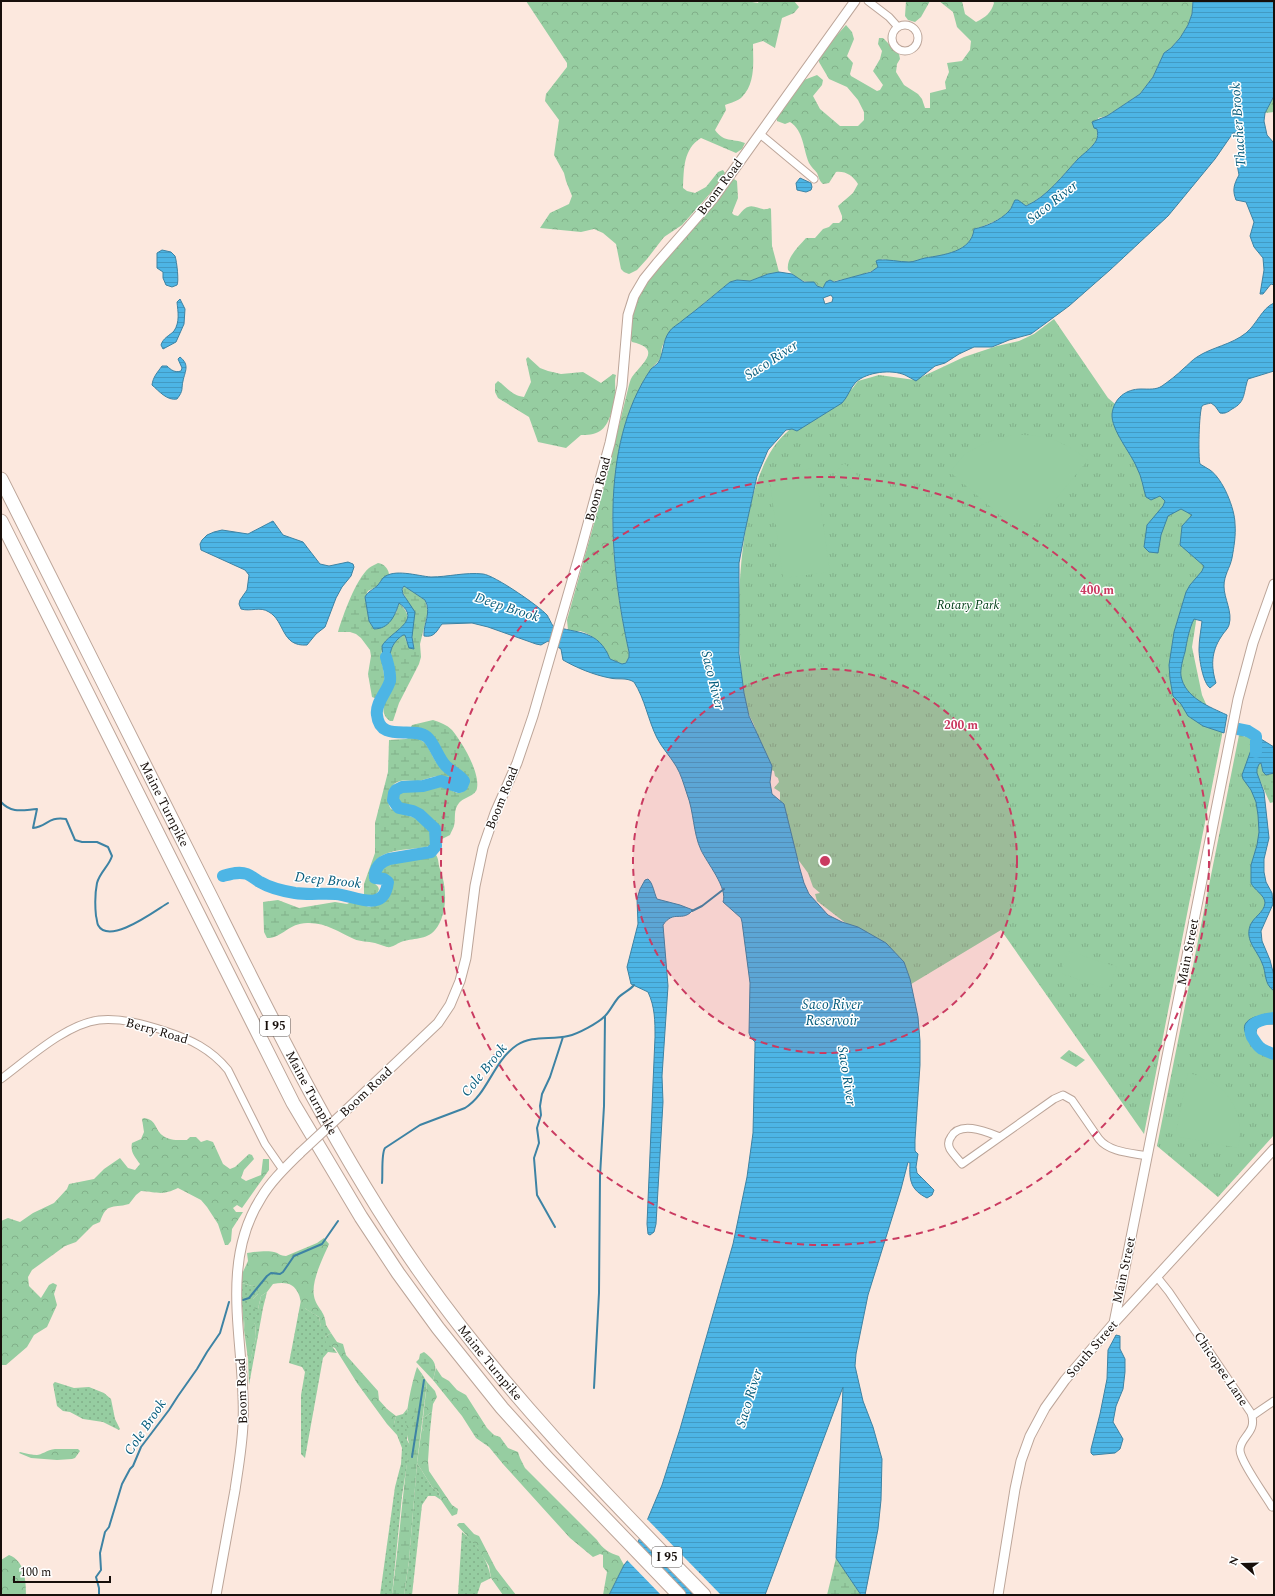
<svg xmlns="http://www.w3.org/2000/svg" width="1275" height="1596" font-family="Spectral,serif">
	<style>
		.grass { fill: url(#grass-dots) }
		.forest { fill: url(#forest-crowns) }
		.wetland { fill: url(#wetland-marsh) }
		.park { fill: url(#park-tufts) }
		.pitch { fill: #96cda1 }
		.water { fill: url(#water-rules); stroke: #3d83a4; fill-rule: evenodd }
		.pier { fill: #fce8de }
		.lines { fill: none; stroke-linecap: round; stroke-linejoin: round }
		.stream { stroke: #3d83a4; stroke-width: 2 }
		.river { stroke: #4db5e5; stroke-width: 12 }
		.minor-casing { stroke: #bca599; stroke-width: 9 }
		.tertiary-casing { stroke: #bca599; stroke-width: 11 }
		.motorway-casing { stroke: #bca599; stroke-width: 15 }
		.minor { stroke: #fff; stroke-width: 7 }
		.tertiary { stroke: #fff; stroke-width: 9 }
		.motorway { stroke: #fff; stroke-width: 13 }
		.tertiary-bridge-casing { stroke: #bca599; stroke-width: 11; stroke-linecap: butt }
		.tertiary-bridge { stroke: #fff; stroke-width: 9 }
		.ring { fill: none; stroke: #ca3b61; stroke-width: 2; stroke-dasharray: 7 5 }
		.labels { text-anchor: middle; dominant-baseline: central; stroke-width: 3; stroke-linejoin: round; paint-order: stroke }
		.shield { fill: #fff; stroke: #5d5754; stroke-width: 1 }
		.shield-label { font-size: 12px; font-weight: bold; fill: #170f0b }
		.street-label { font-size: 13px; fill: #170f0b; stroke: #fff }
		.park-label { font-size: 13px; font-style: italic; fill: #003d17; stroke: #fff }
		.water-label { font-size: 14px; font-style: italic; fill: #065c7c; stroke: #fff }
		.centre { fill: #ca3b61; stroke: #fff; stroke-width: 2 }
		.ring-label { font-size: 12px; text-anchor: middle; font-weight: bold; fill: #ca3b61; stroke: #fff; stroke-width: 3; stroke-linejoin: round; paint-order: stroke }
	</style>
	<defs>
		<pattern id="grass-dots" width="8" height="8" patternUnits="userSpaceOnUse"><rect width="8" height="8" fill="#96cda1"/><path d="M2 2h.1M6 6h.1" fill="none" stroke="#81af89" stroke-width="1.8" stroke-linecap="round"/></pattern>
		<pattern id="forest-crowns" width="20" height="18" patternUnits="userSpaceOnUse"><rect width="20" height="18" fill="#96cda1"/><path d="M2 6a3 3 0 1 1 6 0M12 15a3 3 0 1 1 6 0" fill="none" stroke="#81af89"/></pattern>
		<pattern id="wetland-marsh" width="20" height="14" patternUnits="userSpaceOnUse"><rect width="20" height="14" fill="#96cda1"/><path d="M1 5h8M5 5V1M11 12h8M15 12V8" fill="none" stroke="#81af89"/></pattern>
		<pattern id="park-tufts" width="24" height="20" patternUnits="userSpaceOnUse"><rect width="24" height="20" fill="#96cda1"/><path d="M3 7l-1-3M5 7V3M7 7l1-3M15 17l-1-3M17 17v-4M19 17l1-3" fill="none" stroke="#81af89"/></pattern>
		<pattern id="water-rules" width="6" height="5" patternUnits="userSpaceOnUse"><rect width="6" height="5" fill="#4db5e5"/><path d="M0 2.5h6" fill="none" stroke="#429ac3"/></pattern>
	</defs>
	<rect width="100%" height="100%" fill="#fce8de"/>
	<path class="grass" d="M242,1283L252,1286L258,1284V1294L253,1299L258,1309L261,1296L267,1292L263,1308L249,1385L248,1359L250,1361L256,1337L255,1324L245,1319L244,1330L242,1307Z
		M301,1300L306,1309L319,1317L321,1327L326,1325L331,1333L325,1337L337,1353L328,1352L323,1358L305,1458L301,1454V1395L305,1372L302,1367L289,1363Z
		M55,1382L74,1388L89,1387L104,1393L111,1399L115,1419L120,1429L119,1430L103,1422L83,1419L70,1412L63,1411L57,1406L53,1384Z
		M407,1409V1440L410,1445L402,1496L392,1595H380L395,1487L401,1464L402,1448L397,1435L387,1424H394L396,1416L403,1414Z
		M432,1412L430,1431H424L422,1427L423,1418Z
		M417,1463L432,1487L439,1493L441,1500L435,1496H428L422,1505L412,1595H404L409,1561Z
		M462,1532C477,1542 488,1561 491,1578L481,1583L477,1595H458Z"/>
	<path class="forest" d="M526,1H751L752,2L758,3L759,1H794L799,7L794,13L782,18L775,48L763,41L753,44C753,61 756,83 742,97C738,101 730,103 725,105L726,110L715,130C724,143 732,138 745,143L742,149L736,153L701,138C683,149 684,169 683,188L687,191L695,193L706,187L718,172L723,170L725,173L715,188L682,225L664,237L647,259L637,270L629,274L624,272L621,269L616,244L603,233L594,229L581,232L540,228L550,213L569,204L572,196L566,181L564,173L554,155L559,120L545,101L546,94L567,67V63Z
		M906,1H930L921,17L915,22L908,20L905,16Z
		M939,1H962L965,14L976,22C986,17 991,13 994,3L993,1H1193L1192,14L1188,25L1180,38L1171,48L1164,53L1153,77L1140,94L1107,116L1098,118L1097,140L1089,150L1079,158L1050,190L1032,203L1025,206L1018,200C1014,204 1012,207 1010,211C1003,218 984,227 974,229C972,252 944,255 925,258C920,259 915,262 910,262C901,263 891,261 882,259C880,262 879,266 877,268C872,273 835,282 826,282L824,288L817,286L814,282C802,283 796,277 788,270C786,258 798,247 806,238H815L823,229L829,227L833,223H839L842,220V216L838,206L853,193L858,184C853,176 846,171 836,172L829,183L823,184C819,181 819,177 817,173C815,170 811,167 809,163C803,149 804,131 790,122L785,124L777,121V117L804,80L817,75L823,80L822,85L813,96L820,109L840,126H858L864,120V112L858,100L847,87L829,79L819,62V55L846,25L852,32L854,39L847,56L853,63L850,74L851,76L877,91L880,90L883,85L873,71L880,59L882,51L878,44L879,38H883L899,54L900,59L897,64L896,72L904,85L918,94L922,99L925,108H930V93L946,89L945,82L949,72L947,63L962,61L970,50L971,41L957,27L953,12Z
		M1274,96V112L1265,113Z
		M734,179L737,181L738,198L732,213L734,215L738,216C741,213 744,208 748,207C755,204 761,212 770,208L771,209L772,246L779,272L768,274L750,281L737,280L730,282L670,331C667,336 664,342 662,347C661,350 662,354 661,356C659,362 655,364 652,368C642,381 634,400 629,415C603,492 612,574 629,652V657L626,663L622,664L610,659C604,646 595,635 580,631C576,631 572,631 568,630L567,620L600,502L628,389C629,385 630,380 632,377C642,363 663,349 632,342L629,337L635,303L643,289L650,278L682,241L724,188L732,180Z
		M528,357L540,368L548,371L561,374L583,372L601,383L613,374L616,375C614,382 616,388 615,394C614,405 610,425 600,431C594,435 587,435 581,435L566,448L538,442L529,417L498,398L495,392V384L498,381C508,388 512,396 524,397L531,382L526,359Z
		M144,1118C157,1120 154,1128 162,1135C169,1141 179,1140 187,1140L190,1137H196L201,1142L207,1140L213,1142L223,1164L230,1169L235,1167L249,1154L252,1155L254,1159L244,1170L241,1178L246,1181L261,1175L263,1159H269V1170L242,1208L237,1205L233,1208L236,1212H243L232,1229L231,1241L228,1245H225L218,1224L207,1207L201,1200L178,1188C162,1196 158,1192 141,1191L136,1195L129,1204C111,1209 107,1202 100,1222L93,1225L76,1242L65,1246L32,1270L28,1277L29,1286L41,1298L49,1285L53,1283L57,1285L54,1294L57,1305L47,1327L34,1335L27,1347L6,1365H1V1221L8,1218L20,1222L33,1213L54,1203L67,1189L69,1184L94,1179L104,1169L120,1158L128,1168L135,1170L140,1164C135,1157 130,1152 132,1143L141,1139L144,1132L142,1119Z
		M324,1238L329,1244C323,1258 311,1281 314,1296C316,1308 325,1310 326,1325L321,1328L319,1317C313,1313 305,1310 302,1304C300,1301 300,1297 299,1295C294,1282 284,1282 273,1284L267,1292L261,1296L258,1309L256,1310L252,1306L253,1299L258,1294V1285L252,1286L242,1283V1274L248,1261L247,1253C252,1252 269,1250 274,1252C279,1253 280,1256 286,1256L317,1243Z
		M245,1318H248L255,1324L256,1337L250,1362L248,1359L244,1330Z
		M331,1333L337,1342L343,1344L346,1355L378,1391L379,1400L387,1409L396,1416L394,1424H387L357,1383L335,1348L326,1344L325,1337Z
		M417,1367L422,1374L410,1445C401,1428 411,1386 417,1367Z
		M436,1368L442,1377L449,1381L457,1390L466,1395L487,1428L494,1435L500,1437L508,1448L518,1452L520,1458L525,1468L597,1540C603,1549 609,1553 619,1556L624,1565L609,1595H603L607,1572L603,1567V1555L600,1554L593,1557L570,1538L503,1464L489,1447L476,1438L462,1416L433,1380Z
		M427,1382L435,1391L437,1397L433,1404L432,1412L423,1418Z
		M422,1427L424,1431H430L428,1461L429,1471L452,1505L458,1509L457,1514L452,1516L441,1500L439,1493L432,1487L417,1463Z
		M55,1449H78L80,1451L75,1458L72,1459L57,1460L31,1458L19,1453L20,1452C25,1453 32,1455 37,1455C41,1455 47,1450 55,1449Z
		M459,1523H464L474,1534L479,1536L496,1569L516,1595H503L491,1578L489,1566L477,1547L457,1525Z
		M9,1555C25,1561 26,1581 26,1595H1V1560Z"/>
	<path class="wetland" d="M378,563C384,564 388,568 389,574L383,579L376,587L368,591L365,597L369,621L374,629L396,613L399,603C401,605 403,607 405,610C416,627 387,633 383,646C377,664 394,684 375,698L372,697L368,674L371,656L370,650L361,638L356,634L350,632H338C343,615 356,579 369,568C371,566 375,565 378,563Z
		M404,586L425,600L428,612L420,644L421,657L419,664L399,703L393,721H390C374,709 392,695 395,682C397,674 393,664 389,658C391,648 394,641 403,635H405L406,641L414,648L406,598L402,591Z
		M433,720C440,722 447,725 452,730C462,742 480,772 477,788C476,796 464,797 459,803C453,810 456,818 454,826C453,829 451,832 450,835L442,839C438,825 427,813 413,807C408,805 403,806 398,803L397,796C403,787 411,792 421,791C427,790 434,787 440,785L457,793L463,792L467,788L469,783L466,775L453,767L446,759L429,734L411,727L412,725Z
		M413,736C431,742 429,755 440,767C445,772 451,775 457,778V782C452,780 445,776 439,776C432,776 425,780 418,781C412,781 405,780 400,781C388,784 385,801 391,809C410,819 427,815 432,840L429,846L426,847C402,851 371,847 369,879C375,885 384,887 375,895H364V884L375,853V823L388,772L389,740L406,739Z
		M1261,763L1263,772L1267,775L1274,773V802L1270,803L1257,774V769L1259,764Z
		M436,855C439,859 438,864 440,869C447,887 448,914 435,930C427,940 412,938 401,942C396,944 392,948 387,947C383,946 379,944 375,943C368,941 360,942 354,939C338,932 327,923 309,923C289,922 283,938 267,938L264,932L263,902L278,900L299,908L335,902L347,904L353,901L369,907L378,905L391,890L392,884L390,877L379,873L382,866L394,861Z
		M424,1352C437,1362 437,1366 433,1380L416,1362L419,1359L420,1354Z
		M422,1374L427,1382L417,1463L409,1561L404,1595H392C402,1522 405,1447 422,1374Z
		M836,1558L861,1595H827Z"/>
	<path class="park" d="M1054,319L1108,398L1161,443L1209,539L1192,647L1202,695L1213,720L1224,725L1144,1134L1001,930L903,989L852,928L817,901L815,894L820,893L813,887L808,873L794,854L780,802V792L774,788L779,782L778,778L775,776L774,771L771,770C767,762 761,754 758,746C756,740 757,734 755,728C754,724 752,721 750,717C748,712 746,705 745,700C734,633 735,506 773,448C792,421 825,405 852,389L858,381L879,375L915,380L964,357L997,346L1019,341L1034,334Z
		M1240,730L1244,737L1247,734L1255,737L1253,763L1261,810L1257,866L1268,900L1257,923L1274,986V1022L1260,1023C1249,1036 1261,1052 1274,1059V1135L1218,1197L1157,1146Z
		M1069,1050L1085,1060L1076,1067L1060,1058Z"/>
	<path class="pitch" d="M1012,435C1046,434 1062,440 1088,460L1028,533L1022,534L950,472L965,454L985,443Z
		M844,463L861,479L851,489L834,474Z
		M815,468L830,572L783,578L769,475Z
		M1068,951L1117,967L1108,990L1060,973Z
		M1188,1073C1226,1081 1246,1110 1238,1148L1180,1137L1176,1131Z"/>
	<path class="water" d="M1193,1H1274V96L1265,113L1264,121L1267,135L1274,143V285L1271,284L1263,294H1260L1264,270L1263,258L1254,247L1250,236L1254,222L1246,202L1236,200C1232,190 1234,184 1239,175L1236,159L1243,143V138L1237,133H1233L1215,159L1168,216L1110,270L1069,306L1031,334L1009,340L992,347H974L959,354L945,363L935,366L916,381C912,379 909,377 905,375C891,369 867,372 856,382C850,388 848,397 842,403L797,431L792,429L786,430L768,450L757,476L745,531L739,563V654L744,693L749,716L772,766L770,782L772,794L784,804L800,869L804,883L809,894L828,915L842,922L858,927L886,943L904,962L910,979L918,1017L920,1041V1065L915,1140V1151L918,1154L916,1167L917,1173L934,1190L932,1195L927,1198C911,1190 909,1181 910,1163L908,1162L901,1189L868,1295L856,1354L855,1366L863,1401L873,1427L882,1459L881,1500L878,1529L865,1595H861L836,1558L843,1387L765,1595H691L700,1571L690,1595H609L624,1565L633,1554L662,1485L680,1429L733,1244L747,1177L753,1133L755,1046V1042L751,1038L749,1033L750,983L742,922L741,918L723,902C728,888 707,863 701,850C693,833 694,812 687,794C684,785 681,774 676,766C670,756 662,748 657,738C648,720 645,699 634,682C626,677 618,680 610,678C594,675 577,668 563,660L561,649L548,641L541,645L536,644L488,627L472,623L442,624C437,630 435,638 424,636C423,624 432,613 425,600L404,586L402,589L403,594L415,612L412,637L414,649L409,648L405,635H403C388,645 389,658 390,675L383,658L382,646C389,632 424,621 399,603C395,616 389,629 374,629L369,621L365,597C368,591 373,590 378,585C380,583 381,580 383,578C394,568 417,576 431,577C448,577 465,572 483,574C494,575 539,606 547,615C549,618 551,623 553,626C578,634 598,629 610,659L622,664L626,663L629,657V652C610,566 598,446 651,369C653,367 656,365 658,363C664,354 662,342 669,332C672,327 679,324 683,320C699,308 714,295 730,282L737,280L750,281L768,274L779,272L792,274L804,282H814L817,286L823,288L826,282L830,280L834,282L871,272L878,267L876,261L878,260C888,259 899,262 909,262C914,262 920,259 925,258C943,255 972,252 974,229C985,227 1001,220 1009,211C1012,208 1013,203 1015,200H1018L1026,206C1048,196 1062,176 1078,159C1084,153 1091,149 1096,141C1098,138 1098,133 1097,129L1094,128L1092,122L1107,116L1140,94L1153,77L1164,53L1171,48L1180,38L1188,25L1192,14ZM831,295L833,298L832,302L825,304L823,298Z
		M800,178L811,183L812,187L811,190L806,192L797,190L796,183Z
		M162,250L171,252L175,256C177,262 179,282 177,285L172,287L166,285L163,278V272L157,268V253Z
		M180,299L185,309L184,324L176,342L163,349L161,345C163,338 169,336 174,331C180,322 178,312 177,302Z
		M1274,303V371L1248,379C1243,393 1246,402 1232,409C1228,412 1225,414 1220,413L1215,406L1211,403C1208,404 1204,404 1202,406C1199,412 1198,457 1200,464C1203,466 1207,468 1210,470C1223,479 1235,509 1235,524C1236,535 1234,547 1232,558C1230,568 1224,575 1224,586C1224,599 1233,612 1229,625C1228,629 1223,633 1221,637C1211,652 1211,667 1216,683L1210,688C1203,683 1199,659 1199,649C1199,640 1201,630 1202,621L1194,619C1189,629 1187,641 1185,652C1183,659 1180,669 1181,676C1185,698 1210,707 1227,715L1224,733L1203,726L1188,716L1181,704L1173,696L1170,679L1169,665L1174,632L1186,592L1190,585L1202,571L1204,566L1180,545L1182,526L1192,515L1181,509L1168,516L1161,535L1158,553L1149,552L1144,547L1147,525L1163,506L1165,501L1160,496L1151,500L1146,497C1143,488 1142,477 1137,468C1131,453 1111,430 1112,414C1114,398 1126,389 1141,389C1149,389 1156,390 1162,386C1169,381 1177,375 1183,369C1188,365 1192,360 1197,357C1212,347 1231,345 1246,333C1257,324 1262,308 1274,303Z
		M180,357C190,365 185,371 183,381C181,389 184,390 177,399C167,401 159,391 152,385C153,377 157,373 162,366H167C171,370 175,373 181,371L182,368L178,359Z
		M273,521L283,535L303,542L320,564L329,566L348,562L353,564L354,567L351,576L342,587L336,598L325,627L316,634L307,645C281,647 285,621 269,612C260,606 251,612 241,609L239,604L240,600L247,590L249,575L245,570L201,550L200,544L202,540L207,535L214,532L222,530L248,534Z
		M1256,736L1274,747V773L1266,775L1263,772L1261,763L1259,764L1257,769V773L1264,792L1269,838L1264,859V872L1266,882L1272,893L1273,904L1261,931L1262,941L1270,960L1274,976V991C1263,983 1267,973 1262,963C1257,950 1245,941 1250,926C1253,917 1264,913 1265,903C1265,895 1254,890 1251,883V865L1257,845L1259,832L1258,815L1256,802L1251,790L1243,779L1242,775Z
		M648,879C653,883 654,893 657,899L680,905L693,910C682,923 674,909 663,925L668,986L662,1076L663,1102L656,1224L654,1232L650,1235L648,1234L647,1224L655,1037C655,1021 655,1007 648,992L631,984L627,967L638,924L637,899L640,889L645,880Z
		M1274,1016V1024H1267L1258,1026C1254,1034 1255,1043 1262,1049C1250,1042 1233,1025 1255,1017C1261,1015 1268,1016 1274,1016Z
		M1116,1335L1120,1336V1349L1125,1359V1372L1123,1389L1116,1406L1113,1422L1123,1439L1120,1449L1115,1453L1093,1455L1091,1453V1449L1100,1414L1107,1379L1108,1350Z"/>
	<path class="pier" d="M646,1518L721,1595H696L638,1536Z
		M636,1542L687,1595H661L626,1559L631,1553Z"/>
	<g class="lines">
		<path class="stream" d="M1,802C12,814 23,810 37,809L33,828C47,827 48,816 66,819L75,840L82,842H97L108,847L112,856C109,866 100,872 97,883C95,893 95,906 96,916C97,919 97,923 98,925C109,946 156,910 168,903
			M692,911L702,906L724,889
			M382,1183C383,1174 381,1154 385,1148L420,1125L465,1108C488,1094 493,1061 517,1045C532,1035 551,1040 568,1036C578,1034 598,1023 605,1016C610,1011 613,1004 618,998C622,993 629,991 634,985
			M555,1227L537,1195L534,1158L539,1143L537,1128L541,1115L540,1106L542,1094L550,1077L563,1037
			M243,1300L249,1298L267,1276L271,1273L280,1274L283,1272L294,1256L322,1244L338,1221
			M594,1388L599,1293L600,1176L604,1106L605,1016
			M412,1457L424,1380
			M99,1595V1588L96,1577L101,1570L100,1553L105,1532L109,1527L122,1484L130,1469L133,1466L141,1447L169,1410L178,1396L197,1369L207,1352L220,1333L229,1302"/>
		<path class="river" d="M1238,729L1248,731L1256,736V752
			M223,876C230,874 239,871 247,874C252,876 256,880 260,882C270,888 283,891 295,893C309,895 322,893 336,894C356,896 384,914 388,882L384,879L375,878C374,868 380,862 389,859L431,852L436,846L435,829L419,814L413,811L399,808L397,806L393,800L394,793L396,790L402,787L423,786L441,781L459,787L462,786L464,781C459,774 452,772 446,766C438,758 435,744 427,737C413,725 380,744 377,715C375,703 387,692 390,681C391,673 388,664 386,657
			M1274,1018C1264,1019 1245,1022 1252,1037C1255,1041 1257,1046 1262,1049C1266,1051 1270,1053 1274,1054"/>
		<defs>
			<path id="minor" d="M868,1L889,17L898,27
				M892 38a13 13 0 1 1 26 0a13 13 0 1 1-26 0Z
				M760,134L814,179
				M1,1079C28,1059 66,1024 99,1020C122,1018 144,1024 165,1031C190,1039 211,1049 228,1070L265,1144L283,1170
				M1000,1137C987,1132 960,1120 951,1137C948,1141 948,1145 950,1149C953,1154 958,1159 962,1164L1054,1099L1063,1095L1072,1100L1099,1139C1109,1152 1131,1153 1147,1156
				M1157,1277L1169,1292L1251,1413C1258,1433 1240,1436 1240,1450C1240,1461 1265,1495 1272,1507
				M1252,1416L1274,1401"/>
			<path id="tertiary" d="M342,1114L438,1023L450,1005L460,981L466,958L475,886L483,848L495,813L517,763L533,716L580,553L610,443L622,386L628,315L634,296L644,279L657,263L713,199L855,1
				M1114,1323L1238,699L1253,643L1274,584
				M216,1595C222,1560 229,1525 235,1490C238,1469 242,1447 243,1424C247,1349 217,1267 261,1198C271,1181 286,1167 300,1153
				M998,1595L1015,1489L1021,1461L1030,1436L1045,1408L1065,1380L1114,1323L1274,1149"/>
			<g id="motorway">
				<path id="s1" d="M1,479C72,620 143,762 214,903C276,1028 338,1154 418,1269C501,1388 603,1492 704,1595"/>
				<path d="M1,521L293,1103L361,1217L398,1273L438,1328L502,1408L549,1460L679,1595"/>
			</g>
		</defs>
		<use href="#minor" class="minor-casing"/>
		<use href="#tertiary" class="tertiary-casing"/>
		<use href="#motorway" class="motorway-casing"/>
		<use href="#minor" class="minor"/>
		<use href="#tertiary" class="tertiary"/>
		<use href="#motorway" class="motorway"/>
		<defs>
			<path id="tertiary-bridge" d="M300,1153L342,1114"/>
		</defs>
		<use href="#tertiary-bridge" class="tertiary-bridge-casing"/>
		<use href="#tertiary-bridge" class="tertiary-bridge"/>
	</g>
	<circle cx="825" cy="861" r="192" fill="#ca3b61" fill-opacity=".12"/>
	<g class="ring">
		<circle cx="825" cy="861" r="192"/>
		<circle cx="825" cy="861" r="384"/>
	</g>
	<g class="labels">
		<g class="shield">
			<rect x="260" y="1016" width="30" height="20" rx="3"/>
			<rect x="652" y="1547" width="30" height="20" rx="3"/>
		</g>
		<g class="shield-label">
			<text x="275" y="1026">I 95</text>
			<text x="667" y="1557">I 95</text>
		</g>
		<g class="street-label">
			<text transform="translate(720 187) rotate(-53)">Boom Road</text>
			<text transform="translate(598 489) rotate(-75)">Boom Road</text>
			<text transform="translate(502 798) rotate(-68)">Boom Road</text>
			<text stroke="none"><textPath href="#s1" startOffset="364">Maine Turnpike</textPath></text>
			<text transform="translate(1188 952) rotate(-79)">Main Street</text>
			<text transform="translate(157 1031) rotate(16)">Berry Road</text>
			<text transform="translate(366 1092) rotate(-43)">Boom Road</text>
			<text stroke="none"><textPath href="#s1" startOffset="688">Maine Turnpike</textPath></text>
			<text transform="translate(1124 1270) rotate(-78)">Main Street</text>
			<text transform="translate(1092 1349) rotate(-49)">South Street</text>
			<text stroke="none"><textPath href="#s1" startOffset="1012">Maine Turnpike</textPath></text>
			<text transform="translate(1221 1369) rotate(56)">Chicopee Lane</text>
			<text transform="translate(242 1391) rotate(-92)">Boom Road</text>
		</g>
		<g class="park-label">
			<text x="968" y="605">Rotary Park</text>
		</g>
		<g class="water-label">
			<text transform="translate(1238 125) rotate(-94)">Thacher Brook</text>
			<text transform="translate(1052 202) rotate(-38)">Saco River</text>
			<text transform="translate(771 360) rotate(-33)">Saco River</text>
			<text transform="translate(507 607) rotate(18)">Deep Brook</text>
			<text transform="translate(713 680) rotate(76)">Saco River</text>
			<text transform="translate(328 880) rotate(6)">Deep Brook</text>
			<text x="832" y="1004">Saco River<tspan x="832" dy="16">Reservoir</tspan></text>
			<text transform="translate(484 1070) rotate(-51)">Cole Brook</text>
			<text transform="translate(847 1076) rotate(81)">Saco River</text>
			<text transform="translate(749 1398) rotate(-73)">Saco River</text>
			<text transform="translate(145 1427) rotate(-56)">Cole Brook</text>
		</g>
	</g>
	<circle cx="825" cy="861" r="6" class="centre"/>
	<g class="ring-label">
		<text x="1097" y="594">400 m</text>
		<text x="961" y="729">200 m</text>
	</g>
	<rect width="1275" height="1596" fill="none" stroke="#170f0b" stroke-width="4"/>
	<g transform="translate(1243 1564) rotate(290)" stroke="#ffffff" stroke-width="3" paint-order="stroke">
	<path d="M0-3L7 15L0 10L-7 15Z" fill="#170f0b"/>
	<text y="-6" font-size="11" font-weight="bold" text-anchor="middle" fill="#170f0b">N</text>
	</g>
	<path d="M14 1576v6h96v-6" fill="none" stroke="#170f0b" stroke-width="2"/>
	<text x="20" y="1576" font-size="12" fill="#170f0b" stroke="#ffffff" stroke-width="3" paint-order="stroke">100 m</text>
</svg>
